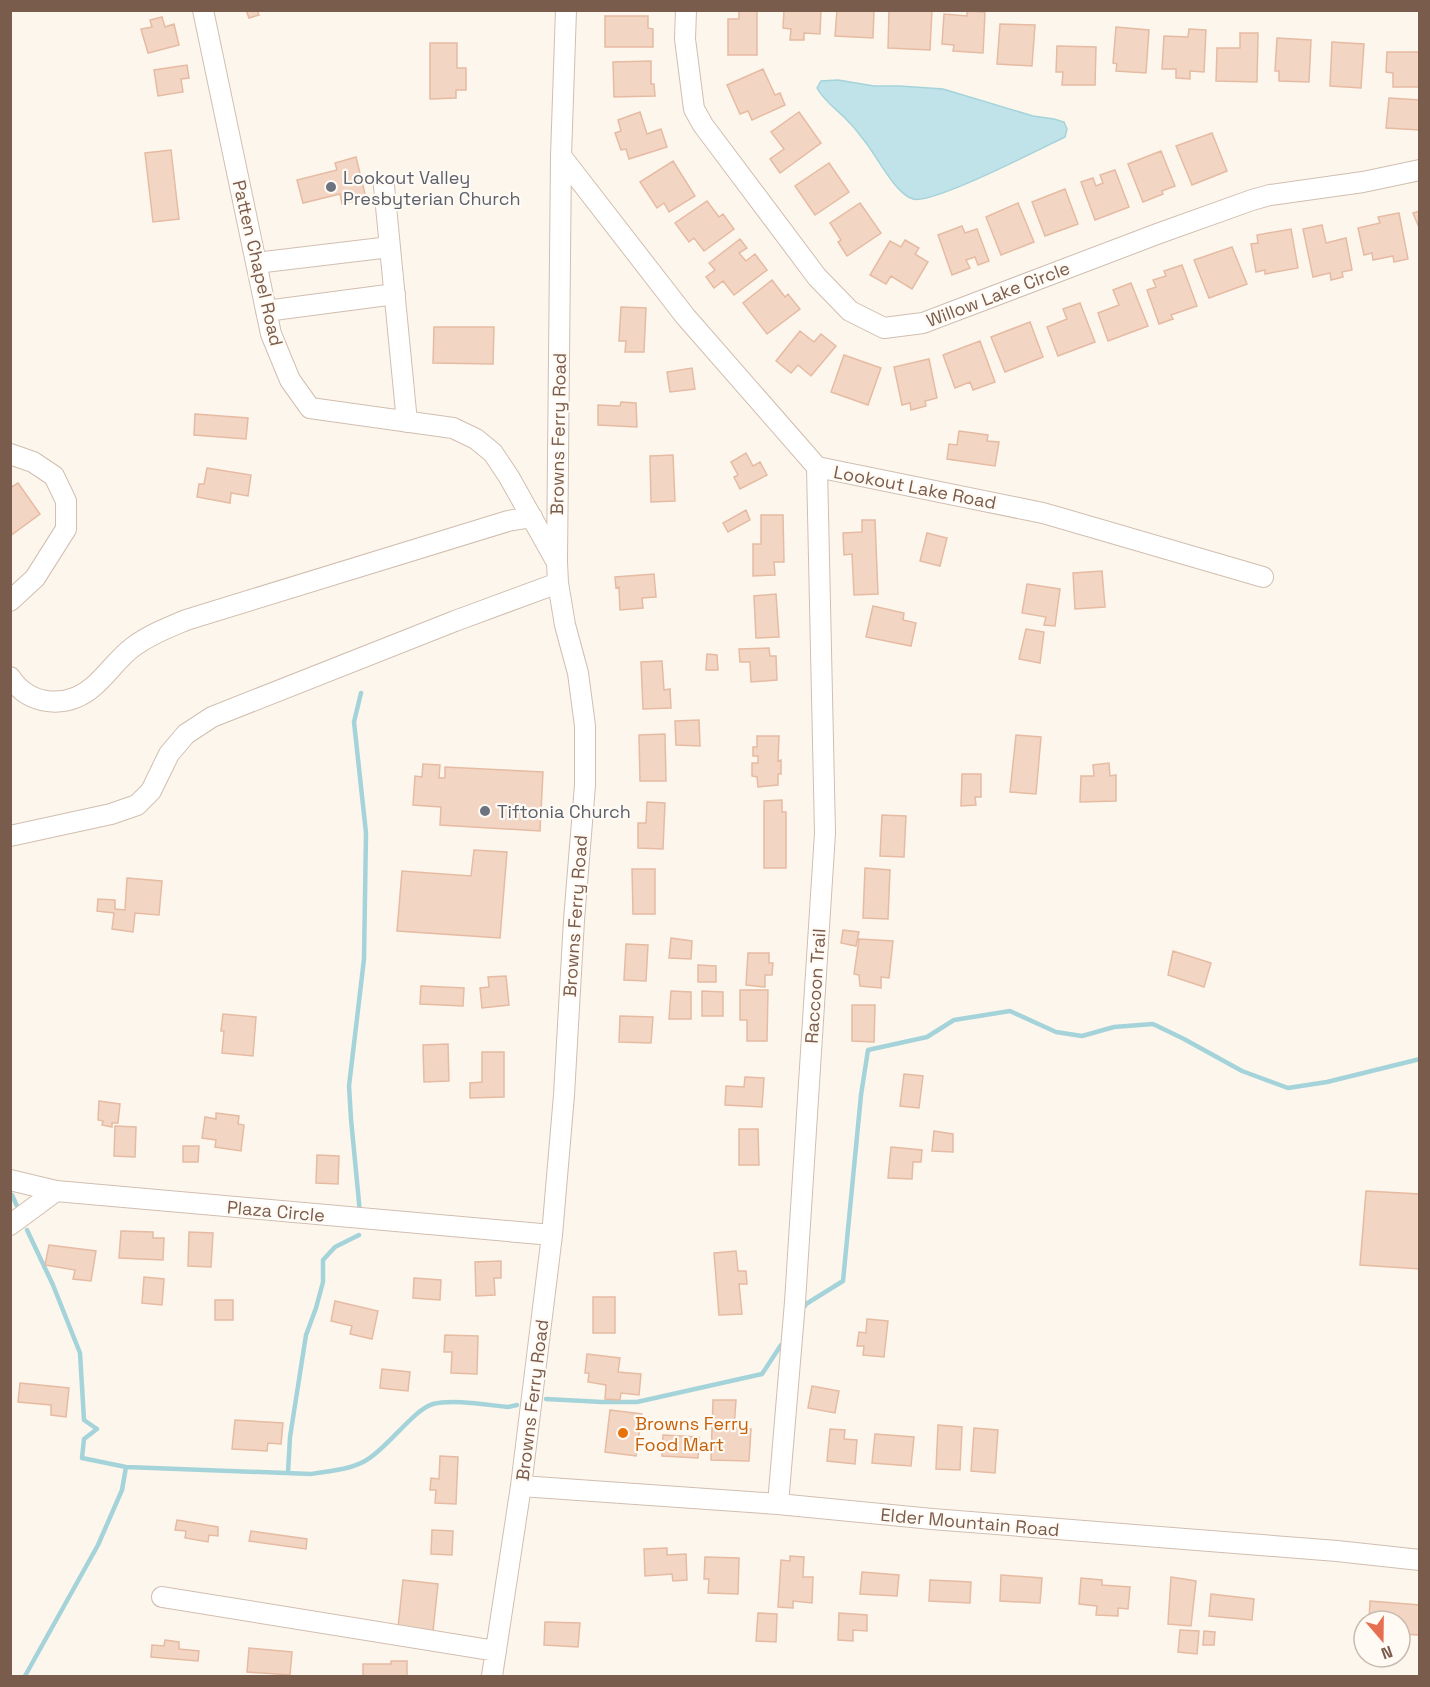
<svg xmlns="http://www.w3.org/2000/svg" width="1430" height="1687" font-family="'Space Grotesk',sans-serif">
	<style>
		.water { fill: #bfe3e8; stroke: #a5d3da; stroke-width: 1.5 }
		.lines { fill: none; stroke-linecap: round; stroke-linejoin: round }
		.stream { stroke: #a5d3da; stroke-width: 4.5 }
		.building { fill: #f3d5c3; stroke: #e6bba3; stroke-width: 1.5 }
		.minor-casing { stroke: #d1beb0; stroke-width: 22 }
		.minor { stroke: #fff; stroke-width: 20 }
		.worship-dot { fill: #6b7280; stroke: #fffaf3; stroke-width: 2 }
		.food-dot { fill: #e8710a; stroke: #fffaf3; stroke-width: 2 }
		.labels { text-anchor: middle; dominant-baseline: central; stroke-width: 4.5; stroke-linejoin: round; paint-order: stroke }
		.worship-label { font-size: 18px; fill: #5b616d; stroke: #fffaf3; text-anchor: start }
		.street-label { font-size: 18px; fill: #7a5c4d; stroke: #fffaf3 }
		.food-label { font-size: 18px; fill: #c56008; stroke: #fffaf3; text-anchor: start }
	</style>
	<rect width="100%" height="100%" fill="#fdf6ec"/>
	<path class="water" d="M838,80L874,86H900L943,89L1033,116L1054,119L1064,122L1067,129L1065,137C1042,148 932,205 913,199C894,193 876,154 863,139C858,132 852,125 845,118C835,108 824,101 817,88L821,81Z"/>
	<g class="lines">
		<path class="stream" d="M12,1195L17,1206
			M360,1213L351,1119L349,1086L364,959L366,833L354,722L361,693
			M27,1230L53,1285L80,1353L84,1420L97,1429L84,1439L82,1458L126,1467L311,1474C329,1471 349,1470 365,1461C386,1450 414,1409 433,1404C453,1399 487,1405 508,1407L517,1405
			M805,1306L806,1304L843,1281L861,1095L868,1050L927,1037L954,1020L1010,1011L1056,1032L1082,1036L1114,1027L1153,1024L1184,1039L1242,1071L1288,1088L1327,1082L1420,1059
			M546,1399L602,1402H637L762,1374L781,1345
			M288,1473L290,1437L306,1335L316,1308L323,1282V1260L335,1247L359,1235
			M25,1676L98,1545L122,1490L126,1467"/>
	</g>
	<path class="building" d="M246,10H257L259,15L249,18Z
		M739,10H757V55H728V19H739Z
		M784,10H821L820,34L804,33V40H790L791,29L783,28Z
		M837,10H874L873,38L835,36Z
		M889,10H932L930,50L888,48Z
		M967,11L985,12L983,53L953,51L954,45L942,44L944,14L967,16Z
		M605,16H648V28L653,29V47H605Z
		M162,17L165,27L174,24L179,45L148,53L141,29L152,27L150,20Z
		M1000,24L1035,25L1032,66L997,64Z
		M1116,27L1149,30L1146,73L1116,71L1117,64L1113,63Z
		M1189,29L1206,30L1204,72L1190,71V79L1176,78V69H1162L1164,36L1188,37Z
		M1240,33H1258L1257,82L1216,81L1217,48H1240Z
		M1277,38L1311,40L1309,82L1279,81V71H1275Z
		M1332,42L1364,44L1361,88L1330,86Z
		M430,43H457V68H466V90H456V98L430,99Z
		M1057,46L1096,47L1095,85H1062L1063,72H1056Z
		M1387,52H1420V87H1393V73L1386,72Z
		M651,61V84H654L655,96L614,97L613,62Z
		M187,65L189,78L181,79L183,92L158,96L154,70Z
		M763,69L775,95L780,93L785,105L752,120L748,111L740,114L727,85Z
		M1389,98L1420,100V130L1386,128Z
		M640,112L647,134L661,129L667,147L629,159L626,149L621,150L615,133L621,131L618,120Z
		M799,112L821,143L780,173L770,159L784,149L771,132Z
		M1212,133L1227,171L1192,185L1176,146Z
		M171,150L179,219L153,222L145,153Z
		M1161,151L1175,186L1162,191L1163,194L1143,202L1128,164Z
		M356,157L366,198L342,204L340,194L303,203L297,180L337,170L335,163Z
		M673,161L695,196L669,212L664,203L657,208L640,182Z
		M829,163L849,192L815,215L795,186Z
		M1115,170L1129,207L1095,220L1081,182L1093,178L1096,186L1103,183L1100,175Z
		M1065,189L1078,224L1045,236L1032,202Z
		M707,201L719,217L723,214L734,229L704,251L694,238L689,242L675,223Z
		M860,203L881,233L847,256L838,242L841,240L830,223Z
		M1018,203L1034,242L1001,255L986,217Z
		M1420,211V230L1413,213Z
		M1399,213L1408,259L1394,262L1393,256L1373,260L1372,253L1364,255L1358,228L1380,223L1378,217Z
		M1322,225L1326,243L1346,238L1352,270L1342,272L1343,277L1331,280L1330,273L1313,277L1303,229Z
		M962,226L965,233L977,229L989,261L978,265L975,257L966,260L970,268L952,275L938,235Z
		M1291,229L1298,268L1265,274V270L1256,272L1251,244L1258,243L1257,235Z
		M740,239L747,248L739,253L746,261L755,254L767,270L734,295L723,281L714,288L706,277L715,270L709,263Z
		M905,240L919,248L915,254L928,262L912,289L891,276L886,284L870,275L890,241L901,247Z
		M1232,247L1247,284L1209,298L1194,260Z
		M1182,265L1197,306L1171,315L1173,319L1159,324L1147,290L1156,287L1153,280L1166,276L1164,271Z
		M772,280L785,297L788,294L800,309L767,334L743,303Z
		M1131,283L1148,326L1108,341L1098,313L1119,305L1113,290Z
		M1080,303L1095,342L1058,356L1047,327L1067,319L1063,309Z
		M621,307L646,308L644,352H625L626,341H619Z
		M1030,322L1043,357L1005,372L991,337Z
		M434,327H494L493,364L433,363Z
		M800,331L814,342L821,334L836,346L811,376L798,365L791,373L776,361Z
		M980,341L995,382L973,390L970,382L955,388L943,355Z
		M844,355L881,368L868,405L831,392Z
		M929,359L937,398L925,401L926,406L911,410L910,403L902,405L894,367Z
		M692,368L695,389L670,392L667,372Z
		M621,402L636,403L637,427L598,425V405L620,406Z
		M195,414L248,418L246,439L194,435Z
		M959,431L988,435L987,441L999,442L995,466L947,459L949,444L957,445Z
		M746,453L753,466L760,462L767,475L740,489L734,477L738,475L731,462Z
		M673,455L675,501L651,502L650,456Z
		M207,468L251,475L248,496L231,493L230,503L197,497L199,484H204Z
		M18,483L40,514L10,536V488Z
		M746,510L750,520L728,532L723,523Z
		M761,515H783L784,562H774L775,575L753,576V544H761Z
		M862,520H875L878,594L854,595L852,554L844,555L843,533L862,532Z
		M927,533L947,538L940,566L920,561Z
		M1102,571L1105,607L1075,609L1073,573Z
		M654,574L656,597L642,598L643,608L620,610L619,587L616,588L615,577Z
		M1027,584L1060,589L1055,626L1044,625L1046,617L1022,613Z
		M776,594L779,637L756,638L754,596Z
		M873,606L904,613L903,620L916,623L911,646L866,637Z
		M1026,629L1044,632L1040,663L1019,659Z
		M769,648L770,656H776L777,680L751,682L750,662H740L739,649Z
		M707,654L717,655L718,670H706Z
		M662,661L664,690L670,689L671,708L643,709L641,662Z
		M699,720L700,746L676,745L675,721Z
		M665,734L666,781H640L639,735Z
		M1016,735L1041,737L1036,794L1010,792Z
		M757,736H779L778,761L781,760V774H778V785L758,787L757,777L752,776V763H758V756H753V747H757Z
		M1109,763L1110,776L1116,775V801L1080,802L1081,776H1094L1093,765Z
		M423,764L440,765L439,778H445V767L543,772L540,831L440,825L441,807L413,805L415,776L422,777Z
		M962,774H981V797H975L976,805L961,806Z
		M782,800V812H786V868H764V801Z
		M647,802L665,803L663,849L638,848V823H646Z
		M882,815L906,816L904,857L880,856Z
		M474,850L507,852L500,938L397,931L402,871L471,876Z
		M865,868L890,870L888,919L863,918Z
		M632,869H655V914H633Z
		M127,878L162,881L159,915L135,913L133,932L112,929L114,913L97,911L98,899L115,900V909L125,910Z
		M843,930L859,932L856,946L841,943Z
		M671,938L692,941L691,959L669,958Z
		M859,939L893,941L889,978L881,977V988L860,986L859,975L854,974Z
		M626,944L648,945L646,981L624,980Z
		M1173,951L1211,963L1204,987L1168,975Z
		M748,953H769V963H773L772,975H765V987L746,985Z
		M698,965L716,966V982H698Z
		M506,976L509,1005L482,1008L480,988L489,987L488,977Z
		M421,986L464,988L463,1006L420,1004Z
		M740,990H768L767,1041H747V1020H740Z
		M671,991L691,992V1019H669Z
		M702,991L723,992V1016H702Z
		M852,1005H875L874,1042L852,1041Z
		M223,1014L256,1017L253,1056L222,1053L224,1031H221Z
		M620,1016L653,1017L651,1043L619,1042Z
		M448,1044L449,1081L424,1082L423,1045Z
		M482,1052H504V1097L470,1098V1083L482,1082Z
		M904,1074L923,1076L919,1108L900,1106Z
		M745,1077L764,1078L762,1107L725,1105L726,1086L744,1087Z
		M99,1101L120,1104L118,1123H112V1127L102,1125L103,1121L98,1120Z
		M216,1113L239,1116L238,1124L244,1125L241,1151L215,1147L216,1140L202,1138L205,1117L216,1119Z
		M115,1126L136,1127L135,1157L114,1156Z
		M739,1129H758L759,1165H739Z
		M934,1131L953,1134V1152L932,1151Z
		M183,1146H199L198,1162H183Z
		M891,1147L922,1150L921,1162H913L912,1179L888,1178Z
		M317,1155L339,1156L338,1184L316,1183Z
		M1366,1191L1420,1194V1269L1360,1265Z
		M121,1231L153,1232V1238H164L163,1260L119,1258Z
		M189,1232L213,1233L211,1267L188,1266Z
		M49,1245L96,1251L91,1281L73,1279L75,1270L45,1265Z
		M736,1251L738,1271H746L747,1284H739L742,1314L719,1315L714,1253Z
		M501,1261V1278H494L495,1295L476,1296L475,1262Z
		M144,1277L164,1279L162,1305L142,1303Z
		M414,1278L441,1280L440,1300L413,1298Z
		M593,1297H615V1333H593Z
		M215,1300H233V1320H215Z
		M335,1301L378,1311L372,1339L350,1334L352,1326L331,1321Z
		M867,1319L888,1321L884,1357L863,1355L864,1346H857L859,1332L866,1333Z
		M445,1335L478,1336L477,1374L451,1373L452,1352H444Z
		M587,1354L620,1358L618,1372L641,1374L639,1395L621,1393L620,1400L605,1399L606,1385L588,1382L589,1373H585Z
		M382,1369L410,1372L408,1391L380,1388Z
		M20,1383L69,1388L66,1417L51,1415V1405L18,1402Z
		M812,1386L839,1391L835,1413L808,1408Z
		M713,1400H736L734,1428L751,1429L749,1461L711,1460Z
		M610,1410L642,1414L636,1456L605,1452Z
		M235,1420L283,1423L281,1444L268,1443L267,1451L232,1449Z
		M938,1425L962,1427L960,1470L936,1469Z
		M974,1428L998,1430L995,1473L971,1471Z
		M830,1429L845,1430L844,1439L857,1440L855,1464L827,1461Z
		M875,1434L914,1437L911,1466L872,1463Z
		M663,1435L699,1437L698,1458L662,1456Z
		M440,1456L458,1457L456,1504L435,1503L436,1490H430L431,1478L439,1479Z
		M177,1520L218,1527V1536L209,1535L208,1542L185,1538L186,1531L175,1530Z
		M432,1530L453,1531L452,1555L431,1554Z
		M251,1531L307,1539L306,1549L249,1541Z
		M667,1548V1555L686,1554L687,1580L673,1581L672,1574L645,1576L644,1549Z
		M790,1556L804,1557L803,1577H813L812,1603L793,1601V1608L778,1607L781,1560L790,1561Z
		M705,1557L739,1558L738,1594L708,1593L709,1579H704Z
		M862,1572L899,1575L897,1596L860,1594Z
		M1001,1575L1042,1578L1040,1603L1000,1601Z
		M1171,1577L1196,1581L1191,1626L1168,1624Z
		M1081,1578L1102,1580V1585L1130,1587L1128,1609L1118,1608V1616L1096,1615L1097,1606L1079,1604Z
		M403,1580L438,1584L433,1631L398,1628Z
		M930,1580L971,1582L970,1603L929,1601Z
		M1211,1594L1254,1599L1252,1620L1209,1616Z
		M1370,1601L1420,1605V1635L1400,1634V1621H1369Z
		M758,1613L777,1614L776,1642L756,1641Z
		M839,1613L867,1615V1631L853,1630V1641L838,1640Z
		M545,1622L580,1623L578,1647L544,1645Z
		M1180,1630L1199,1631L1197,1654L1178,1652Z
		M1204,1631L1215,1632L1214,1645H1203Z
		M165,1640L179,1642V1649L199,1651L198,1661L151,1657L152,1645L164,1646Z
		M249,1648L292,1652L290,1675L247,1672Z
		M391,1661H407V1676H363V1664H391Z"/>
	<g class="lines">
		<defs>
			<path id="minor" d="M203,10L271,334L290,380L310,408L453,428L476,439L493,453L509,477L555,559
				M686,10L685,39L694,109L703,125L817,277L850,311L884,328L923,323L1157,234L1252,200L1270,195L1363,182L1420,170
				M561,156L685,316L817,467L1043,513L1263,577
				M384,186L407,422
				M256,263L390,247
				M266,311L395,294
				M10,454L33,462L54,476L66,501V529L35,578L10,601
				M10,677C30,707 68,709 94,686C108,674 118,658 133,647C149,635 167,628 186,620L508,521L532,517
				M10,836L111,814L137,805L151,791L169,754L186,734L212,717L455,621L558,583
				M10,1180L56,1191
				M10,1225L56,1191L552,1235
				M521,1486L778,1504L932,1519L1337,1551L1420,1560
				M778,1504L795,1302L825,833L817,467
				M162,1597L496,1651
				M492,1676L521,1486L552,1235L564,1095L574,920L585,785V726L578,673L565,625L558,583L557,562L561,156L566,10"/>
		</defs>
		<use href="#minor" class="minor-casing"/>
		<use href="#minor" class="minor"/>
	</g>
	<g class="worship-dot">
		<circle cx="331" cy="187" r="6"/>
		<circle cx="485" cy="811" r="6"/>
	</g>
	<circle class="food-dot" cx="623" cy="1433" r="6"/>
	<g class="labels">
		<g class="worship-label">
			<text x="343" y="177">Lookout Valley<tspan x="343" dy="21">Presbyterian Church</tspan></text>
			<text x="497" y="811">Tiftonia Church</text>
		</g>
		<g class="street-label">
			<text transform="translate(258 263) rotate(77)">Patten Chapel Road</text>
			<text transform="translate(998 294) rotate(-21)">Willow Lake Circle</text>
			<text transform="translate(558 434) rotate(-89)">Browns Ferry Road</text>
			<text transform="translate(915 487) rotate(11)">Lookout Lake Road</text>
			<text transform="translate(575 916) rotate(-86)">Browns Ferry Road</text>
			<text transform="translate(815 986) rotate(-86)">Raccoon Trail</text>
			<text transform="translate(276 1211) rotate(5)">Plaza Circle</text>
			<text transform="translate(532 1400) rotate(-83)">Browns Ferry Road</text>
			<text transform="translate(970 1522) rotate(5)">Elder Mountain Road</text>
		</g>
		<g class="food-label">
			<text x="635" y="1423">Browns Ferry<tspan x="635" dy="21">Food Mart</tspan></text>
		</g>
	</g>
	<rect width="1430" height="1687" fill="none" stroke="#7a5c4d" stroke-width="24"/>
	<g transform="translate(1382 1639) rotate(160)"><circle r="28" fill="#fffaf3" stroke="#cabbb1" stroke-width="1.5"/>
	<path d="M0-4.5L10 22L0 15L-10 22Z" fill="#e76f51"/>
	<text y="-9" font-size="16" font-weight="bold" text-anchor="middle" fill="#7a5c4d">N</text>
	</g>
</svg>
